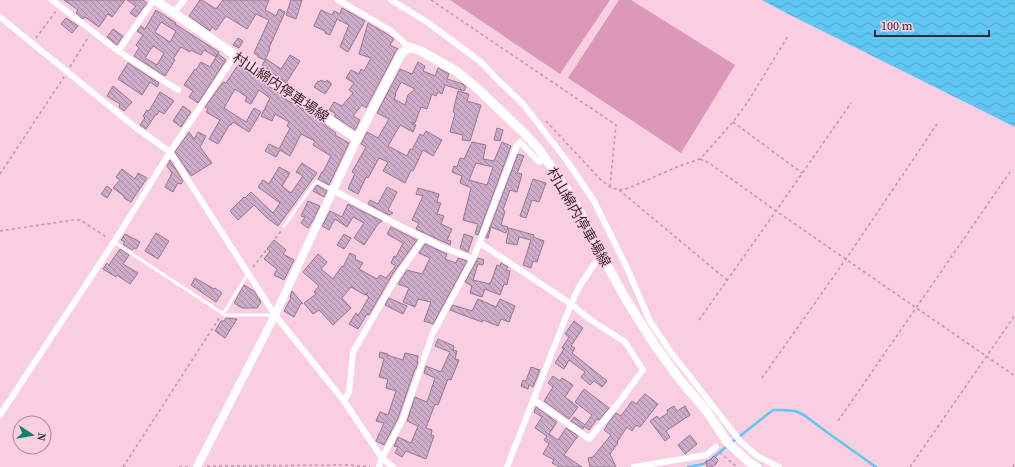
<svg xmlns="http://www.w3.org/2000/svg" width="1015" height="467" font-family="'Source Serif 4','Noto Sans JP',serif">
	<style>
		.grass { fill: #dc98b9 }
		.water { fill: url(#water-waves) }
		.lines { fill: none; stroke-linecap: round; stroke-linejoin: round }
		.stream { stroke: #60c6f2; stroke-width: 2.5 }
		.building { fill: url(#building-back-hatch); stroke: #957792; fill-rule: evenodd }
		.path { stroke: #ba98a7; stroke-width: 1.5; stroke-dasharray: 3 3; stroke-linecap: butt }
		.service { stroke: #fff; stroke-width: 3 }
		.minor { stroke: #fff; stroke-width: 6 }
		.tertiary { stroke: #fff; stroke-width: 8 }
		.secondary { stroke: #fff; stroke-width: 9 }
		.labels { text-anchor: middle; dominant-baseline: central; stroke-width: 3; stroke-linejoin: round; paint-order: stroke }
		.street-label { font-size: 14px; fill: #36262e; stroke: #f9cee1 }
	</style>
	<defs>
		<pattern id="water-waves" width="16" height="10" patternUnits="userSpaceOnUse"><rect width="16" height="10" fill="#60c6f2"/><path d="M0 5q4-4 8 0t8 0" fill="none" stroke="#54aad0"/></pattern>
		<pattern id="building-back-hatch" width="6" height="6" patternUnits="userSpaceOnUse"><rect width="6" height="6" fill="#ccacc9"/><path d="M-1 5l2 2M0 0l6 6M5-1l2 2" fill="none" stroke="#a68ca4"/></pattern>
	</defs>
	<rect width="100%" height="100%" fill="#f9cee1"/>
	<path class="grass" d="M450,0H610L560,74Z
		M619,0H631L735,65L681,153L568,78Z"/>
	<path class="water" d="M762,0H1015V127L786,13Z"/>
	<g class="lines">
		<path class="stream" d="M731,443L773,410H782L795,411L804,415L828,433L876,467
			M688,467L703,464L708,462L727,446"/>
	</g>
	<path class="building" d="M64,0H125L112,17L108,14L99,27L85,17L83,19L76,13L78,10Z
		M127,0H143L147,3L136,17L130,13L136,6Z
		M200,0H202L216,9L223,0H269L265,10L276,16L279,9L285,12L269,48L270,49L265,60L258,57V56L254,53L269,20L256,14L247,29L226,16L216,30L212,27L210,31L189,16Z
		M291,0H302L296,19L286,15Z
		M342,8L365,21L348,52L340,47L349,25L337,19L330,35L325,33V31L314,26L321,10L332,15L334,11L340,14Z
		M156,10L176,23L175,24L219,52L216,57L204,50L201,55L191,50L190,52L181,47L173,59L175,60L165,76L134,56L139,48L136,45L143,35L137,31L141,26L145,29ZM161,22L176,31L170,42L155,32ZM153,46L164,53L157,65L145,58Z
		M66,18L78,26L72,33L61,24Z
		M368,23L387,34L394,39L390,45L398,49L396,51L366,108L362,105L353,116L360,120L355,130L334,116L336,114L329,110L334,102L342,106L353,93L349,90L354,83L346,78L351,70L359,74L361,69L364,71L371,58L359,54Z
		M113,29L123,36L117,45L107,37Z
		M238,38L243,41L239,48L233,45Z
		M218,54L226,60L198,103L189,97L193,91L184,85L195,69L196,70L201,62L210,67Z
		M290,55L300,61L286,83L262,65L266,59L281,69Z
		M418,62L425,66L423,71L435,76L438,68L449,74L447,79L463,84L466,87L464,91L445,85L442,94L438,92L436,96L432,94L427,109L421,107L415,123L412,122V123L416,125L413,132L400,125L388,146L407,156L410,149L412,150L420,134L423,136L426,131L442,140L433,156L423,150L413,171L411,170L405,183L383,171L388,162L379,158L368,178L366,177L358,194L348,189L355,173L352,172L366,147L361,144L367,132L378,138L389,119L377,113L400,69L412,74ZM401,82L415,89L408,95L405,105L394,99L396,95L395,94Z
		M128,63L159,83L157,87L150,82L142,95L118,79Z
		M238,65L286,98L285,99L305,110L326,125V126L336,133L335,135L349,143L329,185L318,179L322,172H323L331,156L313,145L315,141L301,134L290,156L280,150L276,157L265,151L269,144L279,149L290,128L287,126L289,122L275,114L272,121L261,116L270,98L259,90L251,104L245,101L247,97L235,89L224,108L246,122L254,108L261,112L249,132L233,122L231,125L230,124L218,144L209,139L220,120L206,112L208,109L205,107L223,82L226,83Z
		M321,80L325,82L327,80L331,83V85L325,94L314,87L318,81L319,82Z
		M113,86L132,102L124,111L119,107L120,104L107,96Z
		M458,91L469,94L467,101L481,105L470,141L462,140L463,135L450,132L455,113L453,112Z
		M160,92L174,101L164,114L159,111L157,115L156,114L146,129L140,125L145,118L143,116L147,110L149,111Z
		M183,106L191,112L181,127L173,121Z
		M497,128L503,130L500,141L494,140Z
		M189,132L194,139L198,132L206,136L200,147L212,163L191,176L175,152Z
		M472,142L486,145L483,159L494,161L502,142L511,146L478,235L475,234L478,224L463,220L471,188L460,183L462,176L452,172L454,166L457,167L460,158L464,159ZM476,163L493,167L487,185L469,180Z
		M518,154L524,156L517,173L522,174L517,192L510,190L503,210L505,211L501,225L508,227L506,233L491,227L488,238H486Z
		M170,160L183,181L181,184L178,183L173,192L165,187L172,173L167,166Z
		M302,163L317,173L278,226L267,218L254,205L238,220L230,211L244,197L245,198L251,192L273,213L280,203L258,187L263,180L269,184L279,167L290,173L282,186L291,193L303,176L296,172Z
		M122,169L135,179L138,173L147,178L131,202L124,198V196L113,188L120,180L116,177Z
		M533,179L546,183L539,202L532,200L526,218L520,216Z
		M317,185L327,191L324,197L313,191Z
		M107,186L112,190L107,198L101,194Z
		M387,187L397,192L388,210L393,213L389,215L368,204L370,200L378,204Z
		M418,188L439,194L437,202L441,203L437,214L444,216L441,224L452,229L447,240L451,241L450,245L416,229L419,223L412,220L423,196L416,194Z
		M308,201L320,206L312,222L308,228L301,223L305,217L301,216Z
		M348,204L382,221L378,224L364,245L354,238L364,223L353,217L347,227L335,219L329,230L322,226L330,211L342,217Z
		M391,227L417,240L392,275L369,315L367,314L358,329L349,324L356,313L358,316L369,297L366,295L368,293H367L365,295L351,287L342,298L351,308L333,325L319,310L313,314L304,303L316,294L314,292L319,286L303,272L318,254L327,262L321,269L333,279L342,266L343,267L350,253L356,256L355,259L363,263L359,269L377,279L380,275L386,278L396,266L391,263L394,256L396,257L403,243L387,234Z
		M509,228L534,235L533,237L544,241L537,262L533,261L531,268L523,265L531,240L519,237L517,245L506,243Z
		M156,233L169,241L158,259L145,251Z
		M125,234L140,242L136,249L134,248L132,250L123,244L125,242L121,240Z
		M344,234L351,238L344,249L337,245Z
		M464,234L473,237L468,252L460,248Z
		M274,240L286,250L283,254L294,260L284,280L274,275L277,269L264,259L270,251L267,249Z
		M425,244L447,254L445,259L456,263L458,258L467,261L433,324L424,321L431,302L418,299L415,307L403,302L409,288L398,284L407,270L422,274L430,258L419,253Z
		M120,249L129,255L123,264L138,273L130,284L117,275L116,277L103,269L107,263L109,265Z
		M478,258L484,260L483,265L478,264L473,280L490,284V282H491L497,265L500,266L501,263L508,267L506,270L510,271L507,285L504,284L500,295L485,289L482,297L470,293L472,286L465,282Z
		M195,278L214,289L215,288L222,293L216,302L191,285Z
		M244,285L254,291L261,302L257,308H242L234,303Z
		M292,291L303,304L301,303L294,317L284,311L291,298L290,297Z
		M389,298L407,306L403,314L385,305Z
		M478,299L496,307L500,299L515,306L509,322L501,319L498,326L483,320L482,322L471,318L450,310L453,305L472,311Z
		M226,318L237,319L225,338L215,331L221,321H224Z
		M574,321L583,328L571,346L575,348L572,353L607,381L602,387L594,381L590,385L581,377L585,372L569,360L564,369L555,363L564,349L562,348L569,337L565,334Z
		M438,339L454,346L453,350L457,351L455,359L459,360L451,380L448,379L438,405L435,404L426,428L432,430L431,435L434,436L426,459L406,451L402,457L395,453L398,447L394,446L398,437L411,443L418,426L407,421L415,397L427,402L435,378L424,373L426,366L441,372L450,352L435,346Z
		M380,352L388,354L387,355L403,360L405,353L418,356L417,362H418L416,369H415L398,418L384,445L376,441L384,423L376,421L380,412L388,415L396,391L386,388L388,379L379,377L384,359L379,357Z
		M531,367L540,370L533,387L529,385L528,389L521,386L523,380L526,381Z
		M553,376L560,381L562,378L573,385L565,397L578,407L569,419L544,401L553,387L548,383Z
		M584,389L609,408L599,420L597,419L589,430L584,426L583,429L571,421L574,417L585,425L592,415L575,402Z
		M645,394L658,404L640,427L636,425L632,431L627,427L617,442L618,443L610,454L616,467H590L588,458L593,457L611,435L604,430L607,426H606L616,413L621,416L632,401L636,404Z
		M674,406L677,411L685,406L690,415L666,431L670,437L665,441L650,421L657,416L659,419L668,413L667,410Z
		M536,407L557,422L549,434L558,440L566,428L578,436L564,455L582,467H560L552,463L554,460L543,454L549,444L544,440L547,436L535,428L542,417L534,412Z
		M690,435L697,444L685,454L678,445Z
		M714,456L718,460L716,464L712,467H707L706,461L710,460Z"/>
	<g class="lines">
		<path class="path" d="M431,0L616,125L610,187
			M36,38L56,11
			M70,67L89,36
			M546,121L600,179L610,187L619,190L629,188L679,166L700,159L733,122L747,103L788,36
			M733,122L802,173
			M700,159L709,163L776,211L1015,376
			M0,174L64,77
			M619,190L727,280
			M0,231L73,220H80L108,238
			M253,267L281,231
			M699,320L776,211L851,103
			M762,378L846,259L937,124
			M838,421L1012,169
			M720,452L725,457L737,467
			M207,466L349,465L370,467
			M123,467L220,317
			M179,467H188
			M910,467L1015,315
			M1013,467L1015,464"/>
		<path class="service" d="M284,226L316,181L332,190
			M114,242L225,315H273
			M223,314L248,274"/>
		<path class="minor" d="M52,0L118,51L154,0
			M338,0L390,30L409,47
			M391,0L427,22L481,62L497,79L523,104L567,161L594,201L627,268L650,321L670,351L740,441L757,456L779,467
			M174,12L184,0
			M0,17L135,127L170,152L275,315L344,401L382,458L402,421L433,333L473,259L517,145L520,142L539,162L546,158
			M118,51L178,90
			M333,190L394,223L440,246L473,259
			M480,243L571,304L588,318L625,342L643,370L617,405L589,439L533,399
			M344,401L349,392L353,352L396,278L424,238
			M0,415L114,242L170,152L235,55
			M379,467L382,458L393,467
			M507,467L571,304L579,287L601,254
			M634,467L706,455L716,447"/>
		<path class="tertiary" d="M197,467L275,315L357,139"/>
		<path class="secondary" d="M155,0L357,139L401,54L409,47L421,51L456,71L477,88L524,133L538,148L566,188L582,216L601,254L624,296L654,344L681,381L705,409L728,443L749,462L757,467"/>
	</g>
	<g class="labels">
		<g class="street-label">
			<text transform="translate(281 87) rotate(34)">村山綿内停車場線</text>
			<text transform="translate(579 217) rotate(60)">村山綿内停車場線</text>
		</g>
	</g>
	<g transform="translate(32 435) rotate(102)"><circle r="19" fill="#f9cee1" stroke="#ab8b99"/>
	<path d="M0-3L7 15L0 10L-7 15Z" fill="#088567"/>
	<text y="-6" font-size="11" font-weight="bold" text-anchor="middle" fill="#36262e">N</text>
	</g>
	<path d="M875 30v6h114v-6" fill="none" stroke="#36262e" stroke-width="2"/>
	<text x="881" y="30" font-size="12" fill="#36262e" stroke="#f9cee1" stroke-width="3" paint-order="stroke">100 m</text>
</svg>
